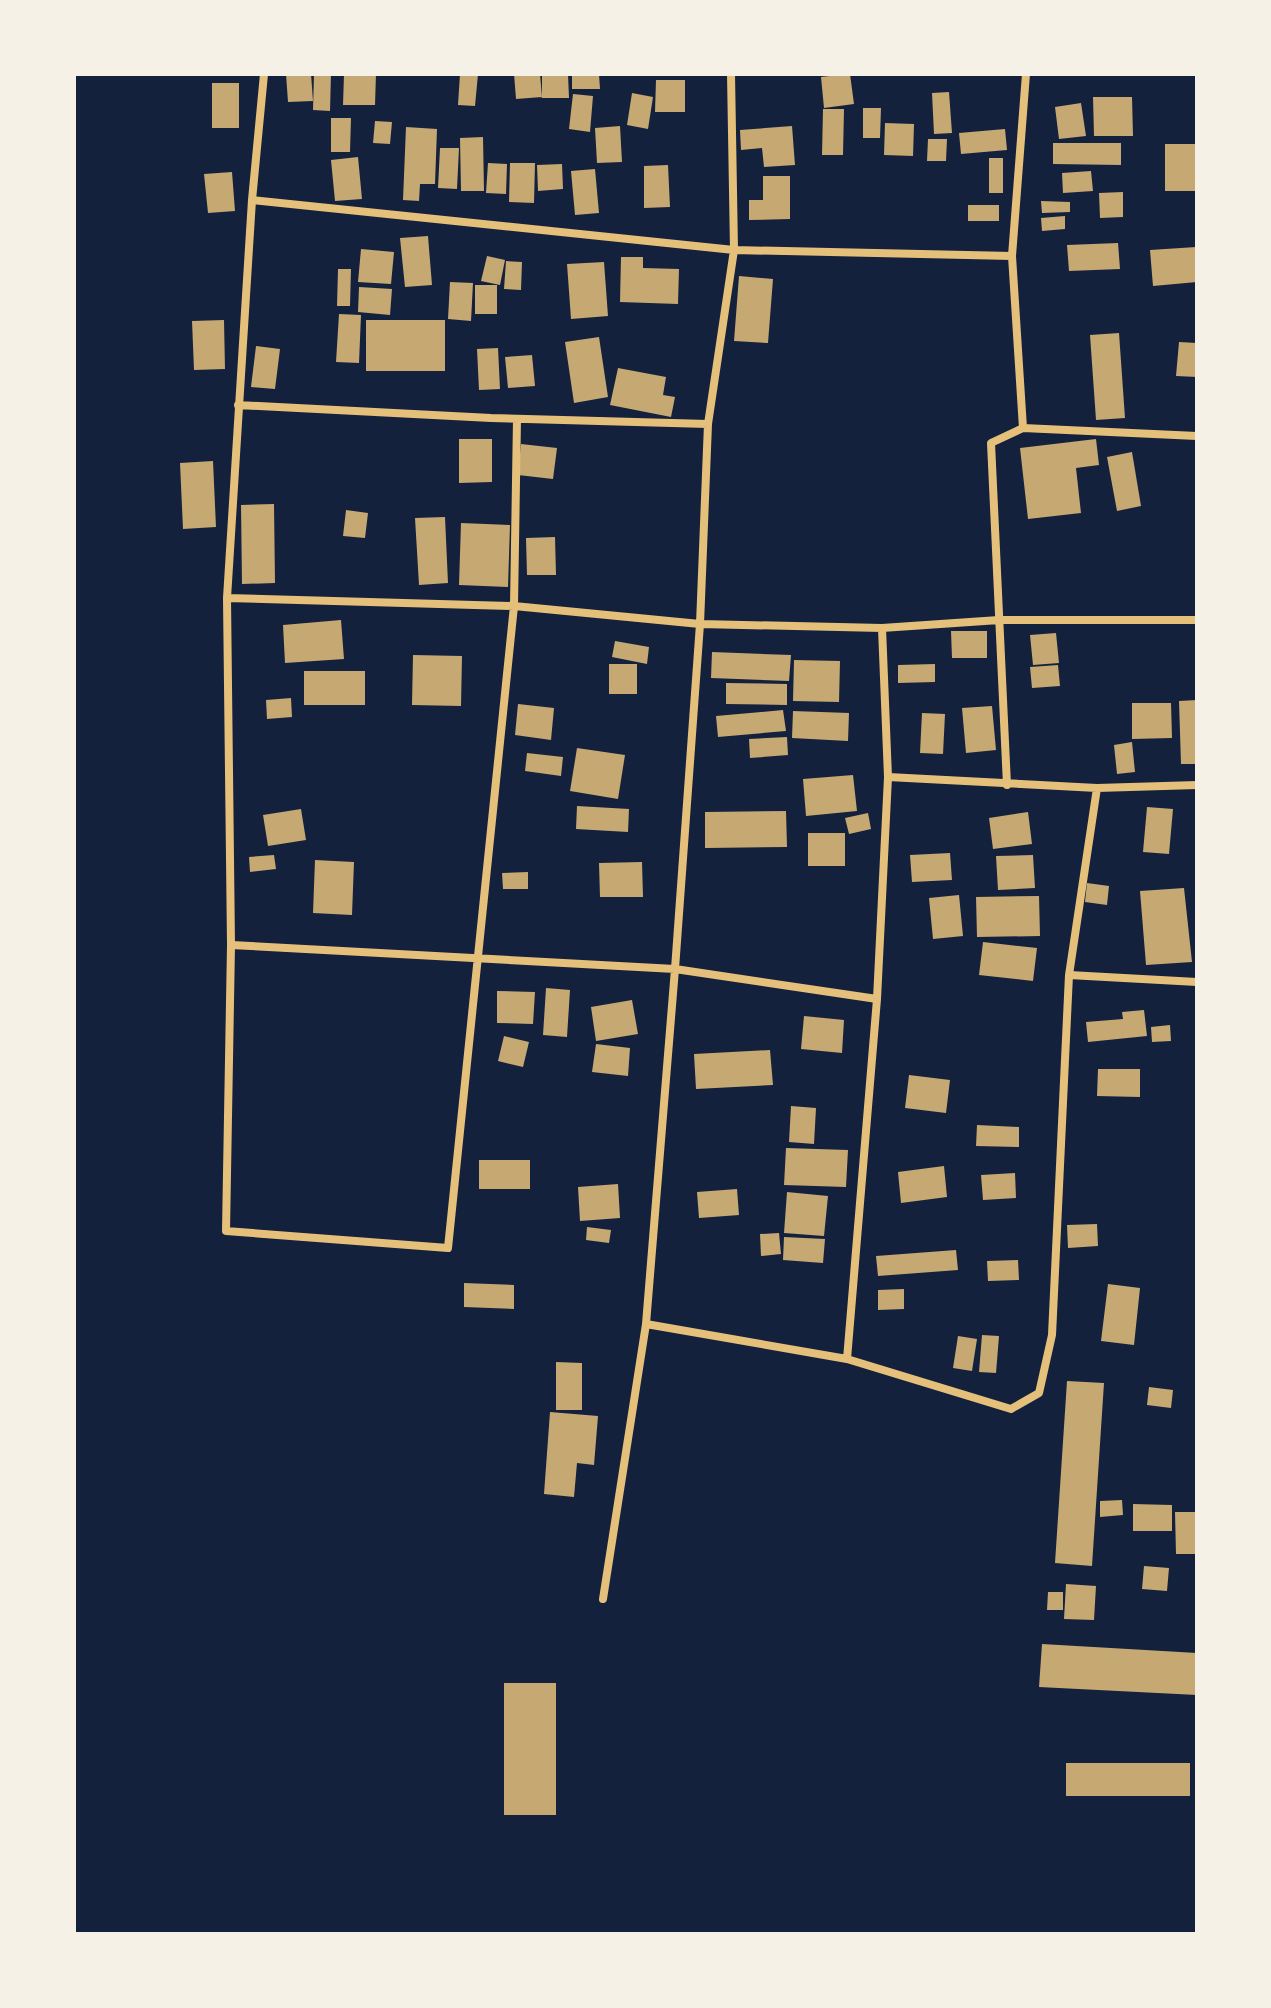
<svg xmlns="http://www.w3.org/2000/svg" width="1271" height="2008" font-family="'Times New Roman',serif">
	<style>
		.building { fill: #c6a872 }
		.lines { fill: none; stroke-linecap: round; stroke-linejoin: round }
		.minor { stroke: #e5c07b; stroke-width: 8 }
	</style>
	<rect width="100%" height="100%" fill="#14213d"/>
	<path class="building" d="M286,74H311L313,101L288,102Z
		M314,74H331L330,111L313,110Z
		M344,74H376L375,105H343Z
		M460,74H478L475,106L458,105Z
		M514,74H540L542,97L516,99Z
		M542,74H568L569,98H542Z
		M572,74H599L600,89H572Z
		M846,74H850L854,104L824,108L821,77Z
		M656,80H685V112H655Z
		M212,83H239V128H212Z
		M949,92L952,133L934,134L932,93Z
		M632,93L653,97L648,129L627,125Z
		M573,94L593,96L590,132L569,129Z
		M1093,97H1132L1133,136H1094Z
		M1081,103L1086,136L1059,139L1055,107Z
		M863,108H881L880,138H863Z
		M823,109H844L843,155H822Z
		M331,118H351L350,152H331Z
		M375,121L392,122L390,144L373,143Z
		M885,123L914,124L913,156L884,155Z
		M620,126L622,162L597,163L595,128Z
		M792,126L795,165L764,167L762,148L741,150L740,130Z
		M406,127L437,129L435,184H420L419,201L403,200Z
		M1005,129L1007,150L961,154L959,133Z
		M483,137L484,191H461L460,138Z
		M928,139H947L946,161H927Z
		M1053,143H1121V165L1053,164Z
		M1165,144H1197V191H1165Z
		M440,148H459L457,189L438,188Z
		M358,157L362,199L335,201L331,160Z
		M989,158H1003V193H989Z
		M488,163L507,164L506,194L486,193Z
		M510,163H535L534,203L509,202Z
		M562,164L563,189L538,191L537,165Z
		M668,165L670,207L644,208V166Z
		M595,169L599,213L575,215L571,171Z
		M1091,171L1093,191L1063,193L1062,173Z
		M232,172L235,211L208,213L204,174Z
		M763,176H790V219L749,220V200H763Z
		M1123,192V217L1100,218L1099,193Z
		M1041,201L1070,202V212L1042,213Z
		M968,205H999V221H968Z
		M1065,216V229L1042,231L1041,218Z
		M428,236L432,285L405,287L400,238Z
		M1118,243L1120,269L1069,271L1067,245Z
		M1196,247L1197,282L1153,286L1150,250Z
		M361,249L394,252L391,284L358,282Z
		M487,256L505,260L500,285L481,281Z
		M621,257H643V268L679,269L678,304L620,302Z
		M506,261L522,262L521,290L504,289Z
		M604,262L608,316L571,319L567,264Z
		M338,269H351L350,306H337Z
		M739,276L773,279L768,343L734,341Z
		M450,282L473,283L471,321L448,319Z
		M475,285H497V314H475Z
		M359,287L392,289L390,315L358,312Z
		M339,314L361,315L359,363L336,362Z
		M224,320L225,369L194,370L192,321Z
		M366,320H445V371H366Z
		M1119,333L1125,418L1096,420L1090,335Z
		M599,337L608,397L574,403L565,342Z
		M1179,342L1197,343V377L1176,376Z
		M256,346L280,349L275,389L251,387Z
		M498,348L500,389L479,390L477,349Z
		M532,355L535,386L508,388L505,357Z
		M618,368L666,377L663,395L675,397L671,417L610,405Z
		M459,439H492V482L459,483Z
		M1096,439L1099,465L1076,468L1081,513L1028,519L1020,448Z
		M521,444L557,448L553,479L518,475Z
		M1132,452L1141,506L1117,511L1107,457Z
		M213,461L216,527L183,529L180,463Z
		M274,504L275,583L242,584L241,505Z
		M346,510L368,513L365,538L343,536Z
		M445,517L448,583L419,585L415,518Z
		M461,523L510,525L508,587L459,585Z
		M555,537L556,575H527L526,538Z
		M341,620L344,659L285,663L283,625Z
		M951,631H987V658H952Z
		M1056,633L1059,663L1033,665L1030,635Z
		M615,641L649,647L647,664L612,657Z
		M712,652L791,655L789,681L711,678Z
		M413,655L462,656L461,706L412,705Z
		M794,660L840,661L839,702L793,701Z
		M609,664H637V694H609Z
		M935,664V682L898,683V665Z
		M1058,665L1060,686L1032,688L1030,667Z
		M304,671H365V705H304Z
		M726,683L787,684V705L726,704Z
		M291,698L292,717L267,719L266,700Z
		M1197,700V764H1181L1179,701Z
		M1132,703H1171L1172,738L1132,739Z
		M518,704L554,708L551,740L515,735Z
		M992,706L996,750L966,753L962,708Z
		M783,710L786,731L718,737L716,716Z
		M793,711L849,713L848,741L792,738Z
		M922,713L945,714L943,754L920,753Z
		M787,737L788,755L750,758L749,739Z
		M1132,742L1135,772L1117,774L1114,745Z
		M577,748L625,755L618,799L570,791Z
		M527,753L563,757L561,776L525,771Z
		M853,775L857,811L806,816L803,779Z
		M577,806L629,809L628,832L576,829Z
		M1147,807L1173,809L1169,854L1143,852Z
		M301,809L306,840L268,846L263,815Z
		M786,811L787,847L705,848V812Z
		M1028,812L1032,844L993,849L989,818Z
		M868,813L871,829L849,834L845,818Z
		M808,833H845V866H808Z
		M950,853L952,880L912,882L910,855Z
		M274,855L276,869L250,872L249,857Z
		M1033,855L1035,888L998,890L996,856Z
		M315,860L354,862L352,915L313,913Z
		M642,862L643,897H600L599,863Z
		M528,872V889H503L502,873Z
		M1087,883L1109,886L1107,905L1085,902Z
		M1184,888L1192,962L1146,965L1140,891Z
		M959,895L963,936L933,939L929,898Z
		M1039,896L1040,936L977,937L976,897Z
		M983,942L1037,948L1033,981L979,975Z
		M546,988L570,990L567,1037L543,1035Z
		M497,991L535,992L533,1024L497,1023Z
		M632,1000L638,1034L596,1041L591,1007Z
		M1144,1010L1147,1036L1088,1042L1086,1022L1123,1019L1122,1012Z
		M804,1016L844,1020L842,1053L801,1049Z
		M1170,1025L1171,1041L1152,1042L1151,1027Z
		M504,1036L529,1042L523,1067L498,1061Z
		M596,1044L630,1048L628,1076L592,1072Z
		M770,1050L773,1085L696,1089L694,1054Z
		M1098,1069H1140V1097L1097,1096Z
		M909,1075L950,1080L946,1113L905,1108Z
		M791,1106L816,1108L814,1144L789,1142Z
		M977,1125L1019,1127V1147L976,1146Z
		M786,1148L848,1150L846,1187L784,1185Z
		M479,1160H530V1189H479Z
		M944,1166L947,1197L901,1203L898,1172Z
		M1015,1173L1016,1198L983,1200L981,1175Z
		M618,1184L620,1218L580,1221L578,1187Z
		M737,1189L739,1215L699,1218L697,1192Z
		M787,1192L828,1196L824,1236L784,1233Z
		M1097,1224L1098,1246L1068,1248L1067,1225Z
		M587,1227L611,1230L609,1243L586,1240Z
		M779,1233L781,1254L761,1256L760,1234Z
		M784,1237L825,1239L823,1263L783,1260Z
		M956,1250L958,1270L878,1276L876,1256Z
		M1018,1260L1019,1280L988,1281L987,1261Z
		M464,1283L514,1285V1309L464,1307Z
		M1108,1284L1140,1288L1134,1345L1101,1341Z
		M904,1289V1309L878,1310V1290Z
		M982,1335L999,1336L996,1373L979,1372Z
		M958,1336L977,1339L972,1371L953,1368Z
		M556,1362L582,1363V1410H556Z
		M1067,1381L1104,1383L1092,1566L1055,1563Z
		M1149,1387L1173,1390L1171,1408L1147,1405Z
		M550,1412L598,1416L594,1465L577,1463L574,1497L544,1494Z
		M1122,1500L1123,1515L1100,1517V1501Z
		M1133,1504L1172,1505V1531H1133Z
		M1175,1512H1197V1554H1176Z
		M1144,1566L1169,1568L1167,1591L1142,1589Z
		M1066,1584L1096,1586L1094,1620L1064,1619Z
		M1048,1592H1063V1610H1047Z
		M1042,1644L1197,1653V1695L1039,1687Z
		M504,1683H556V1815H504Z
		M1066,1763H1190V1796H1066Z"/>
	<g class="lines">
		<path class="minor" d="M264,74L252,200L227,598L231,945L226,1231L448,1248L514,606L517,419
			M1026,74L1012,256L1023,428L1197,436
			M252,200L734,250L1012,256
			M238,405L491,418L708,424
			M227,598L514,606L700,624L882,628L888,777L1097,788L1069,975L1197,982
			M882,628L999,620H1197
			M1007,785L991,443L1023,428
			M1097,788L1197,785
			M231,945L675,969L877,999
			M646,1324L847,1359L1011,1409L1039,1393L1052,1335L1069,975
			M847,1359L877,999L888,777
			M603,1599L646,1324L675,969L700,624L708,424L734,250L731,74"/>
	</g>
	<rect width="1271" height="2008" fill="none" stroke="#f6f1e7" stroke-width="152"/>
</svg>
